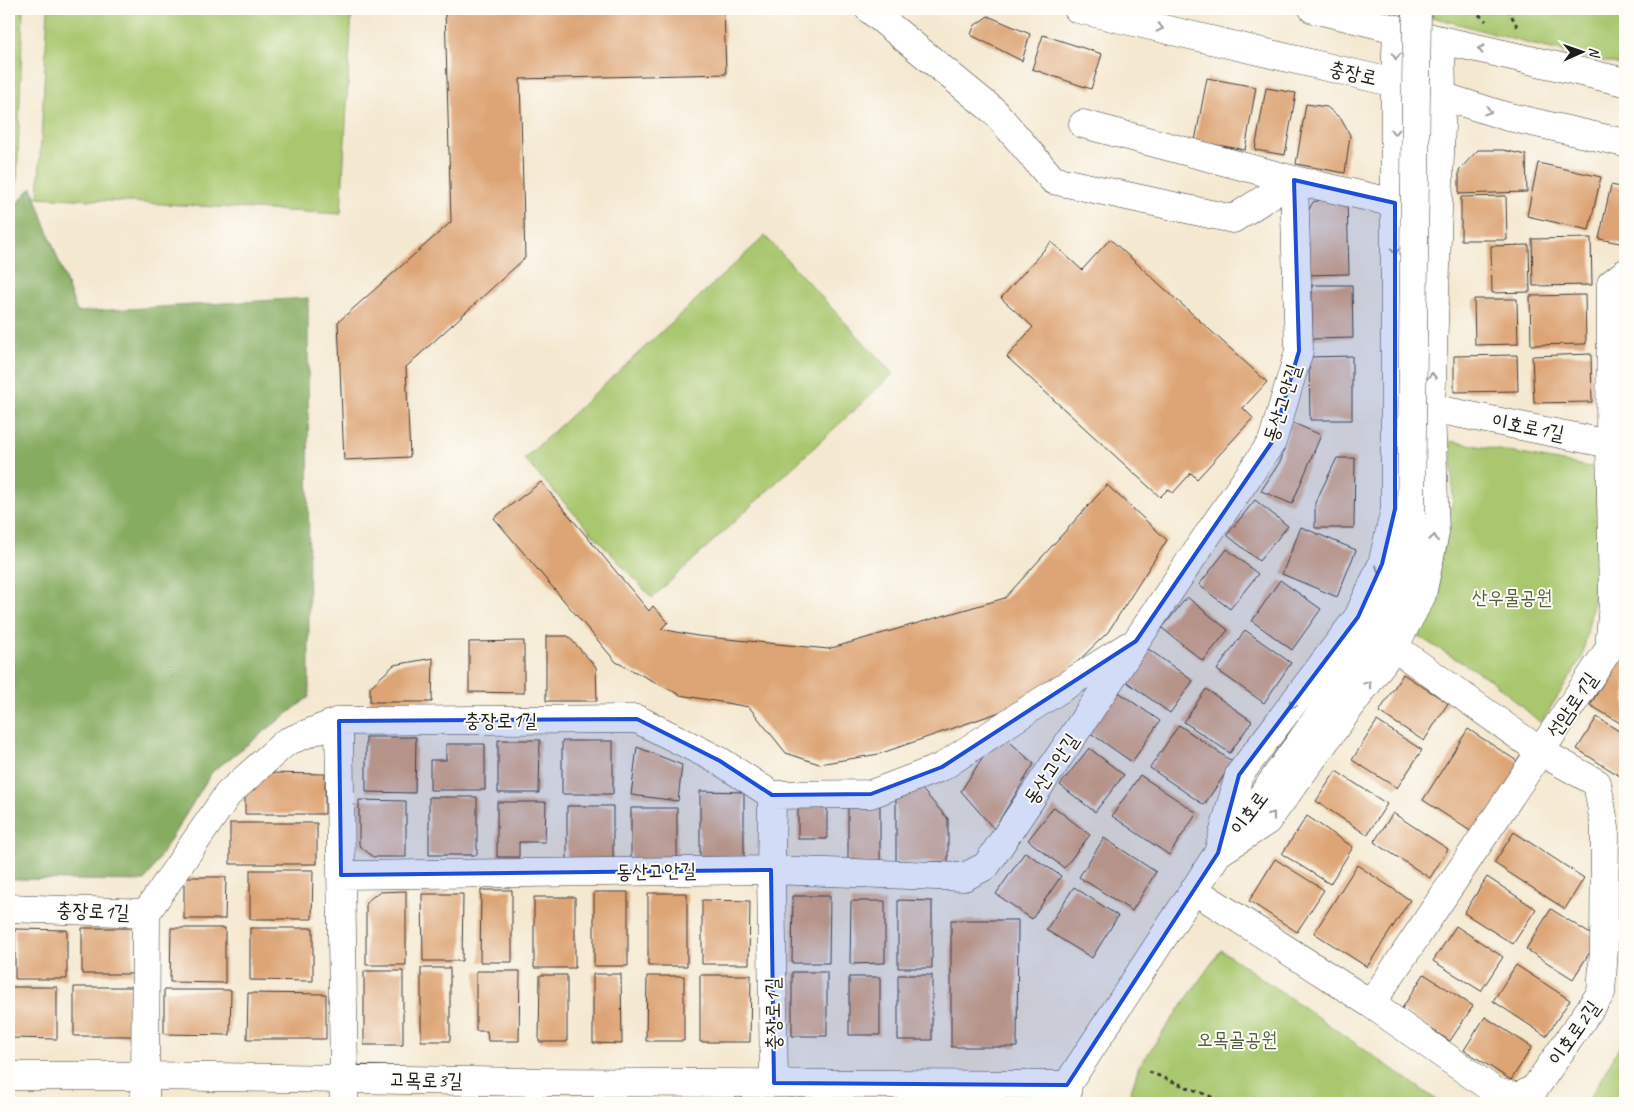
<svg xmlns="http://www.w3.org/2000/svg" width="1634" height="1112" font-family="Caveat,'Poor Story',sans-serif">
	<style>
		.green { fill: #a9c76e; stroke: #627245 }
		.forest { fill: #86ac61; stroke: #51643e }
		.building { fill: #dda475 }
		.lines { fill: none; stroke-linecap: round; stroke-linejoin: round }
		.minor-casing { stroke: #3c3b37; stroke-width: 29 }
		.tertiary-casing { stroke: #3c3b37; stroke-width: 29 }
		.secondary-casing { stroke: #3c3b37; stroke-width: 29 }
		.path { stroke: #3c3b37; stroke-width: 3; stroke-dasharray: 4 4; stroke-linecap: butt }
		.minor { stroke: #fff; stroke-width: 28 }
		.tertiary { stroke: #fff; stroke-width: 28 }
		.secondary { stroke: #fff; stroke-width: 28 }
		.tertiary-bridge-casing { stroke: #3c3b37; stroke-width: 29; stroke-linecap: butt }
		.tertiary-bridge { stroke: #fff; stroke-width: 28 }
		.oneway { stroke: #999 }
		.marked { fill: #1d4ed8; fill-opacity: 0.2; stroke: #1d4ed8; stroke-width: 4; stroke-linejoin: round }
		.labels { text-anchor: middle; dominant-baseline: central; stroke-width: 4; stroke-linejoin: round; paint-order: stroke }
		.street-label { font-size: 20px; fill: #1c1c1c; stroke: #fdfcf7 }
		.park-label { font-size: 20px; fill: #54603d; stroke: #fdfcf7 }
	</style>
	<rect width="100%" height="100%" fill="#fdfcf7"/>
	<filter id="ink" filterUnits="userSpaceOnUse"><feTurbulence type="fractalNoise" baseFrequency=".02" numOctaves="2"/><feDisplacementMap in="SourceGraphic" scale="10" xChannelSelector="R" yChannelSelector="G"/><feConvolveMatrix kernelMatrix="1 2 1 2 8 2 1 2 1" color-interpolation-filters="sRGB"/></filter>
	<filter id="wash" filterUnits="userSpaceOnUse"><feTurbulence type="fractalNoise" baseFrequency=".0096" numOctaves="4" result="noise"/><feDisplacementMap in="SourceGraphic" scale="20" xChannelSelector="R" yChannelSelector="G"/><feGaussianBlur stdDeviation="1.12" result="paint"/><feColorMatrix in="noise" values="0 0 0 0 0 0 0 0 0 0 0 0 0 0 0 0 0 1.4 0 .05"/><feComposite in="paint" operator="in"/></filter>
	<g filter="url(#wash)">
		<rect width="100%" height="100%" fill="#f4e8d0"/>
		<path class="green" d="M9,9H23L17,185L9,193Z
			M48,9H352L341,214L38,197Z
			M1401,9H1625V66L1526,43L1466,26Z
			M765,236L893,374L652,598L524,459Z
			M1451,441L1595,468L1599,547L1592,608L1582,658L1541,723L1491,680L1411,632L1433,584L1453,500Z
			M1221,950L1441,1103H1127L1139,1066Z
			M1625,1037V1103H1587Z"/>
		<path class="forest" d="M32,187L77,312L308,298L309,697L212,772L145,881L9,879V212Z"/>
		<g id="blocks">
			<path class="building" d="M445,9H724L726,74L520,79L525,258L406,367L410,457L344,460L338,322L451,222Z
				M988,16L1030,34L1022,61L971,35L974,26Z
				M1043,35L1102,54L1091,89L1032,69Z
				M1207,78L1256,87L1245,150L1195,141Z
				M1266,88L1296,93L1285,155L1255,150Z
				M1306,104L1327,107L1341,119L1350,135L1345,173L1296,164Z
				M1478,150H1503L1526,155L1527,192L1459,194V170Z
				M1538,163L1601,177L1589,230L1527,216Z
				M1611,185L1625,188V244L1599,239Z
				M1506,196L1507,240H1461V197Z
				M1347,198L1349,274L1303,275L1302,223L1313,202L1325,199Z
				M1591,238L1592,285L1533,286L1532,239Z
				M1110,239L1267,382L1243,408L1253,418L1197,479L1191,473L1173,493L1168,489L1160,497L1007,357L1033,327L1001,298L1051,242L1082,270Z
				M1529,245L1530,292L1492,293L1491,246Z
				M1312,285H1352L1353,338L1312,339Z
				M1585,295L1586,344L1531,345L1530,296Z
				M1474,299H1517L1518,344L1475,345Z
				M1591,354L1592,402L1534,403L1532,356Z
				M1517,355L1518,391L1454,392V356Z
				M1352,356V420H1310L1309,357Z
				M1291,422L1321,435L1292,504L1261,491L1281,460Z
				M1337,458H1355L1354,528H1315V503Z
				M541,482L649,611L653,606L668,622L661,629L697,636L828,649L1005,598L1107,485L1167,540L1108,632L1040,698L879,754L819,764L786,753L749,707L680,695L616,662L494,518Z
				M1255,500L1288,526L1259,561L1227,535Z
				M1301,527L1356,550L1337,597L1282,574Z
				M1227,549L1258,574L1230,609L1199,585Z
				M1280,580L1321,609L1292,650L1252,621Z
				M1187,597L1228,630L1203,661L1162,628Z
				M1245,630L1291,663L1264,703L1217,670Z
				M546,636H568L596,667L597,701H546Z
				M524,641V693L469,692V642Z
				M1625,647V726L1590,705Z
				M1147,648L1193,681L1170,713L1124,680Z
				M433,658L432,702H370V687L394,665Z
				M1403,674L1448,703L1424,741L1379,712Z
				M1206,689L1252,721L1230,753L1184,722Z
				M1117,691L1160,721L1132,762L1089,732Z
				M1597,717L1625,735V775L1623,778L1577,749Z
				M1377,721L1422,750L1397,788L1352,760Z
				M1179,725L1233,762L1204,805L1150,768Z
				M1468,729L1523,765L1478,836L1423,800Z
				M999,732L1034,764L994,829L961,791Z
				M366,737H416L415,793L366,792Z
				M498,740H540L539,793H498Z
				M562,741H613V794H562Z
				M446,744H485V790H430V760H446Z
				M637,747L682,765L678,801L631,795Z
				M1089,748L1124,775L1095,812L1060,785Z
				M1336,771L1387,804L1367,835L1316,801Z
				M265,773L325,774V814H245V795Z
				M1140,775L1197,813L1169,855L1112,816Z
				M920,787L948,819V862H896V796Z
				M700,791L744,792V858H700Z
				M429,797H477V855H429Z
				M359,800L406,801V857H373L359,845Z
				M497,802H546L545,842H519V857H497Z
				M848,802H880V864H848Z
				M798,803H827V839H798Z
				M567,806H613V862H567Z
				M1054,807L1090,835L1064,868L1028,840Z
				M631,808H677V862L631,861Z
				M1393,813L1448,849L1430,878L1374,842Z
				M1307,816L1353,847L1330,884L1282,854Z
				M230,823H317V864H230Z
				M1514,832L1584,878L1565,909L1494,863Z
				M1104,838L1156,872L1132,911L1079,877Z
				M1025,852L1061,876L1032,919L996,894Z
				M1275,859L1324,890L1297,932L1249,901Z
				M1357,865L1410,900L1367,967L1314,933Z
				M250,870H313L312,919H250Z
				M184,877H226L225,919H184Z
				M1487,877L1536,909L1513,944L1464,913Z
				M1074,887L1118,916L1092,958L1046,930Z
				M481,890H512V962H480Z
				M406,891V965H366V902L379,892Z
				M594,892H628V966H594Z
				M648,893H687V966H648Z
				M422,894H463L462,961H423Z
				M793,896H830L829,963H792Z
				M534,897H575V968H534Z
				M702,900L750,901L749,964H702Z
				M898,900L932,901V968H898Z
				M851,901H885V963L850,964Z
				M1551,909L1598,939L1573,979L1526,949Z
				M951,920H1018L1017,1047H951Z
				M1456,926L1503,957L1481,991L1433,961Z
				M82,928H133V974H82Z
				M171,928H225V983L170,982Z
				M250,928H313V981L250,980Z
				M15,929L67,930V979H15Z
				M1516,965L1570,1000L1546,1036L1493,1001Z
				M421,968H450V1041H421Z
				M364,971H403V1045H364Z
				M476,971H520L519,1041H488L487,1031H476Z
				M792,972H827V1036H792Z
				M593,974H621L622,1044L593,1043Z
				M1424,974L1473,1006L1450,1041L1401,1010Z
				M540,975H567V1042H539Z
				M700,975H751L750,1042H700Z
				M898,975H932V1040H898Z
				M647,976H684V1041H646Z
				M849,977H880V1035H849Z
				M11,987H57V1039L11,1038Z
				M74,987H134V1036H74Z
				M164,990H231L230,1035L164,1034Z
				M248,993L326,994V1039H247Z
				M1485,1017L1532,1047L1511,1080L1464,1050Z"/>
		</g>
	</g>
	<g filter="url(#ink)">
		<use href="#blocks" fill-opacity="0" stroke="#3c3b37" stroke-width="1"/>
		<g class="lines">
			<defs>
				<path id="minor" d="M869,9L995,112L1053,180L1233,219L1294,180
					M1083,124L1294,180L1395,203
					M1431,408L1625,447
					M339,721L344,1079
					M772,795L871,794L942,767L1034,706L1128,646
					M772,795L771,870L774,1083
					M341,875L771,870L964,877L986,866L1202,543L1272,442L1299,351L1294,180
					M1194,890L1371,1004L1496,1092L1519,1097L1535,1088L1601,993L1604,949L1605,828L1597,783L1541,752L1394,647
					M9,908L146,913L228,794L286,742L339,721L637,719L720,761L772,795
					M1371,1004L1609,649L1613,603L1610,444L1611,284L1625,273
					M9,1076H145L537,1082L1067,1085
					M145,1103L146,913"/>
				<path id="tertiary" d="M1521,58L1625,82
					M1442,96L1505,116L1625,143
					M1218,853L1267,821L1394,647L1422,595L1435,533L1431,408L1442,96L1441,40
					M1218,853L1239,775L1358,617L1382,564L1395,509V83L1397,29
					M344,1103V1079
					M1067,1103V1085L1218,853L1259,800L1383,625L1404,570L1411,514"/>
				<path id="secondary" d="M1078,9L1395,83L1442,96
					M1313,9L1441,40L1521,58"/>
			</defs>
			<use href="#minor" class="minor-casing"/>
			<use href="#tertiary" class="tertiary-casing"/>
			<use href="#secondary" class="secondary-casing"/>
			<path class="path" d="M1473,9L1486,21
				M1508,9L1518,28
				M1149,1072L1227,1103"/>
			<use href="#minor" class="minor"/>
			<use href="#tertiary" class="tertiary"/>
			<use href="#secondary" class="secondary"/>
			<defs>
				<path id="tertiary-bridge" d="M1411,514L1417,9"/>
			</defs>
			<use href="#tertiary-bridge" class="tertiary-bridge-casing"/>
			<use href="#tertiary-bridge" class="tertiary-bridge"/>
		</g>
		<defs><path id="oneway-chevron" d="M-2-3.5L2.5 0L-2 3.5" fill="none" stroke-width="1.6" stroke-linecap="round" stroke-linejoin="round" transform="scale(1.25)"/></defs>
		<g class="oneway">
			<use href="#oneway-chevron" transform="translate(1160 28) rotate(13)"/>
			<use href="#oneway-chevron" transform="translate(1481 49) rotate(-168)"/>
			<use href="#oneway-chevron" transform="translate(1396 56) rotate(93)"/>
			<use href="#oneway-chevron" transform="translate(1488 111) rotate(18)"/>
			<use href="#oneway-chevron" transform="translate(1395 132) rotate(90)"/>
			<use href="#oneway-chevron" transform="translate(1395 251) rotate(90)"/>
			<use href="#oneway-chevron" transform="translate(1432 376) rotate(-88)"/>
			<use href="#oneway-chevron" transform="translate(1434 538) rotate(-81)"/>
			<use href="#oneway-chevron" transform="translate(1379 569) rotate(112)"/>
			<use href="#oneway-chevron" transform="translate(1368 684) rotate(-54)"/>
			<use href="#oneway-chevron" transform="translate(1292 705) rotate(127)"/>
			<use href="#oneway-chevron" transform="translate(1272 815) rotate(-52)"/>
		</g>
	</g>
	<path class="marked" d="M1294,180L1395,203V509L1382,564L1358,617L1239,775L1218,853L1067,1085L774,1083L771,870L341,875L339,721L637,719L720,761L772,795L871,794L942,767L1136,641L1272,442L1299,351Z"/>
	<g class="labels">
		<g class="street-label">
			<text transform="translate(1353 73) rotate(13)">충장로</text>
			<text transform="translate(1282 403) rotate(-72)">동산고안길</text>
			<text transform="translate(1528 427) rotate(11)">이호로1길</text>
			<text transform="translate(1572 705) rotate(-56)">선암로1길</text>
			<text x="501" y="720">충장로1길</text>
			<text transform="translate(1051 769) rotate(-56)">동산고안길</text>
			<text transform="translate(1249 813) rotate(-53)">이호로</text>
			<text transform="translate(656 871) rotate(-1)">동산고안길</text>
			<text transform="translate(93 911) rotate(2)">충장로1길</text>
			<text transform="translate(773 1014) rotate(-91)">충장로1길</text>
			<text transform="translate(1574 1033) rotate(-55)">이호로2길</text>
			<text transform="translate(426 1080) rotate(1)">고목로3길</text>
		</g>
		<g class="park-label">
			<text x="1512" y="597">산우물공원</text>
			<text x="1237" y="1039">오목골공원</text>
		</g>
	</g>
	<rect width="1634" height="1112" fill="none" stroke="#fdfcf7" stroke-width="30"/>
	<g transform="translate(1582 52) rotate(88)" stroke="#fdfcf7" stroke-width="4" paint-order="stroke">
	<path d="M0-4L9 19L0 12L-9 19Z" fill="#1c1c1c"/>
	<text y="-8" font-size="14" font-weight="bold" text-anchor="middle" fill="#1c1c1c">N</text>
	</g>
</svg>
